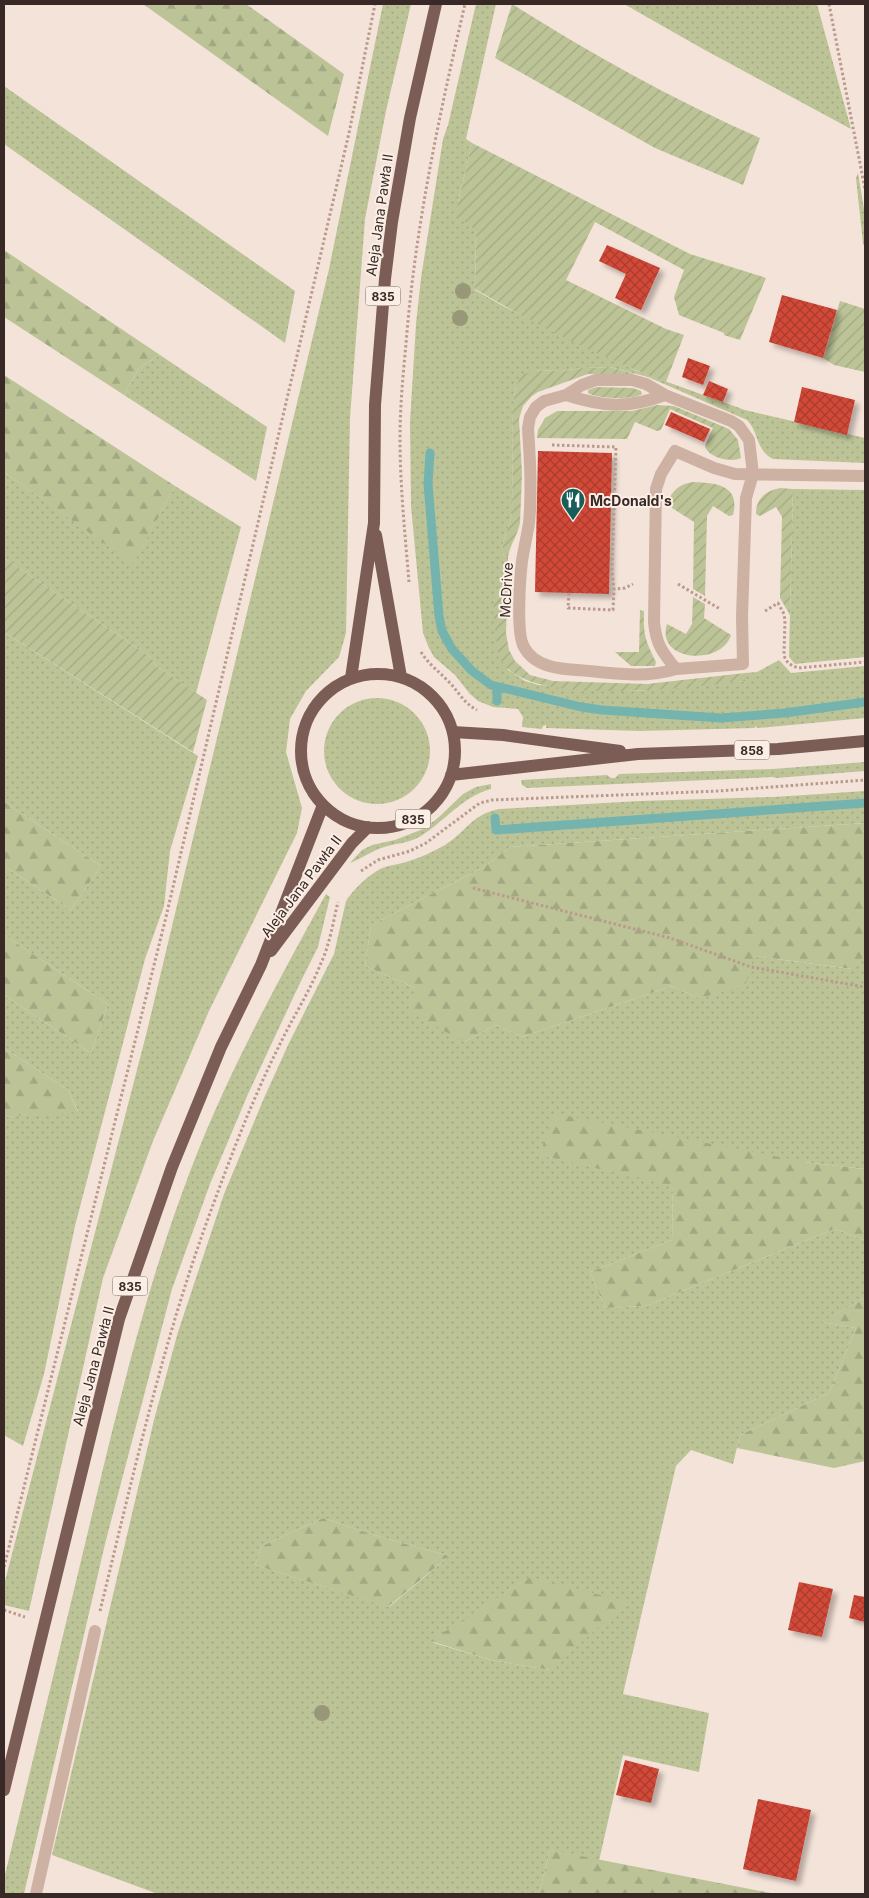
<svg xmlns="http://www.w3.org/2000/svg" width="869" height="1898" font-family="Inter,sans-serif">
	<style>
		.grass { fill: url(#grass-dots); fill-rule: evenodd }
		.forest { fill: url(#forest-firs) }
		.garden { fill: url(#garden-furrows) }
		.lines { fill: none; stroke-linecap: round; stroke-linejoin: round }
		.stream { stroke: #75b4ae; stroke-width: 9 }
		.building { fill: url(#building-cross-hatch); filter: url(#shadow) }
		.path { stroke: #b99a8d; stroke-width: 3; stroke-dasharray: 2.5 2.5; stroke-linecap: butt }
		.minor { stroke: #cdb1a3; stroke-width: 12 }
		.major { stroke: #7b5d55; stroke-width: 12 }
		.tree { fill: #989777 }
		.labels { text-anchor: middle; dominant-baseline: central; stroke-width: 4; stroke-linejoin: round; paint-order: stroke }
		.shield { fill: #fbeee5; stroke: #72645f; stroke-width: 1 }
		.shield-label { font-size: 12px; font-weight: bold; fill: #382926 }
		.street-label { font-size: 14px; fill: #382926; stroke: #fbeee5 }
		.poi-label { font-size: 14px; font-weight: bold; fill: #382926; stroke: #fbeee5; text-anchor: start }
	</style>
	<defs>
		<pattern id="grass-dots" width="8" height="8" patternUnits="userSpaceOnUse" patternTransform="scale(1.25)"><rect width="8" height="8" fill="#bcc497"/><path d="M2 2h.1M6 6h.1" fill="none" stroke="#a2a882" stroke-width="1.8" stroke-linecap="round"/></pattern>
		<pattern id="forest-firs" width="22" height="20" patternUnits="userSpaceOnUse" patternTransform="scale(1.25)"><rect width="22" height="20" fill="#bcc497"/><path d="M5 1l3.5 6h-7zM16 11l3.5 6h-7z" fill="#a2a882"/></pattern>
		<pattern id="garden-furrows" width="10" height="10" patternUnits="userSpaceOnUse" patternTransform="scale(1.25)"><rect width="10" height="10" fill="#bcc497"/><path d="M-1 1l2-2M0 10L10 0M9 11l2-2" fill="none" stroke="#a2a882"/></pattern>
		<pattern id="building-cross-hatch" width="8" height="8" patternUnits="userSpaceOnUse" patternTransform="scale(1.25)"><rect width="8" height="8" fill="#d24838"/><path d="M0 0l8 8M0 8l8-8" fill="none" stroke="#ab3c2f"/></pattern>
		<filter id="shadow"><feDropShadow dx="4.5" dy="4.5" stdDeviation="2.5" flood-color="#0004"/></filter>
	</defs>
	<rect width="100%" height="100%" fill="#f4e3d9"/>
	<path class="grass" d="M383,4H411L386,111L365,219L350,418L346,633L339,657L306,691L290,719L286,752L302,808L297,833L209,1011L153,1141L103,1278L29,1611L4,1605V1585L147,1031L329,269Z
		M476,4H496L466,139L472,143L458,202L476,229L475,290L505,307L637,371L745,410L865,438V463L773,459C756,451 759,432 747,420L648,377L610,367L582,368L562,371L533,370L516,386L513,402L512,514C509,529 502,538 502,554L508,557V580L494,601L508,670L525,681L539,685L636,691L745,681V673L757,672L779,660L791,673L865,666V718L758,728L755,726V728L640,731L546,728V725L543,726L542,729L522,727L523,717L518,709L493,707L478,701L470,694L455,675L434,657L429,648L423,633L411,506L410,422L416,324L421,278L443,139L448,125Z
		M624,4H817L851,129L703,49Z
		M4,86L295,291L285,343L4,144Z
		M858,173L865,215V247L863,244L856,178Z
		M160,355L267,427L256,481L124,395L139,368Z
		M4,472L133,563L175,486L241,527L196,693L156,666L152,658L4,558Z
		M793,489L865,490V657L795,664L789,657Z
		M4,632L198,756L170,851L164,906L145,959L75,1226L44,1374L23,1446L4,1435V1117L78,1111L68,1090L4,1048V995L91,1053L108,1004L4,935V866L71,910L101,866L4,802Z
		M324 751a53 53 0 1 1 106 0a53 53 0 1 1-106 0Z
		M865,762V771L776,778L773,777L527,788L522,785L521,780L607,775L611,778H615L619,774L773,769Z
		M491,784V789C463,796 445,821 421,836C408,844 394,843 381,848C370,852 361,859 350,863L362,850L372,845L395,840L423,829L438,818L463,794L476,787Z
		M865,791V823L510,847L484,867L371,925L365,966L415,988L464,1042L496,1025L522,1037L672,986L699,998L754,956L851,969L865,956V1169L804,1162L541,1155L673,1185L672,1240L590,1272L605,1308L646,1306L834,1229L865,1240V1298L822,1322L856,1328L829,1393L740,1435L733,1464L691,1450L676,1466L623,1694L709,1713L699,1772L623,1755L599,1861L550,1850L539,1894H158L52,1855L154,1420L178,1332L224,1194L264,1098L289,1043L334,954L346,901C354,889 366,877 380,869C388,865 397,865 406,862C419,858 433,852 445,845C467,831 471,815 499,809L640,801L774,797ZM323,1518L381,1537L449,1556L389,1607L255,1565L262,1546ZM530,1577L550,1670L491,1660L431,1642Z
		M326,894L330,897L318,947L300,983L248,1094L210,1184L172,1289L105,1544L24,1894H4V1879C31,1768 58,1656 85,1544C113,1427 140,1309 181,1196C218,1091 272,992 326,894Z"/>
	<path class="forest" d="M143,4H246L344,74L328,136Z
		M4,250L160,355L139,368L124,395L4,317Z
		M4,375L175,486L133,564L4,472Z
		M4,802L101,866L71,910L4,866Z
		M865,823V956L852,969L754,956L745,986L699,998L672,986L522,1037L496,1025L464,1042L408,1011L415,988L365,966L371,925L484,867L510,847Z
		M4,935L108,1004L91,1053L4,995Z
		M4,1048L68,1090L78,1112L4,1117Z
		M553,1113L804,1162L865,1169V1240L834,1229L646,1306L605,1308L590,1272L672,1240L673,1186L540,1155Z
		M865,1298V1461L834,1468L737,1448L740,1435L829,1393L856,1328L821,1322Z
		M323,1518L381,1537L449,1556L388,1607L255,1565L262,1546Z
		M530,1577L627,1602L550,1670L491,1660L430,1641Z
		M550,1850L776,1894H539Z"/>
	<path class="garden" d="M512,4C593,55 672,99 760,138L743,185L655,148L495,58Z
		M472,143L690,254L766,278L740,340L724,335V333L679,315L674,297L684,270L595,222L566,280L666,329L684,335L666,382C600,357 536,325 475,289L476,230L455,215Z
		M840,301L865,309V372L834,365L823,358Z
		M610,367L635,374H588L538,392L532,396L523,406L519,419L522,473L520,523C518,535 510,544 508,557L502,554C502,538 509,529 512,514L513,402L516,386L521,376L533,370L562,371L582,368Z
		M597,387L633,388L641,391L642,394C634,400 597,399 588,393V390Z
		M657,405L674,406L729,429L738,440L741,458C732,463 708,458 705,446L713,428L670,409L661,430L657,431L635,422L627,439L537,438L538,430L545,418L557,411H632Z
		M693,482C714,483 741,484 733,515L729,516L713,506L707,516L705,596L693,589L694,522L672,508L668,502C672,490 680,484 693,482Z
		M780,488L793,489L790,615L780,598L782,517L776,507L760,516L756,514C756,498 766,491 780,488Z
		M4,558L152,658L156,666L207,700L193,752L4,632Z
		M508,580L506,633L509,650L515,661L530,675L553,681L647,684L745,673V681C693,687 545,706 507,668C498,660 496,645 496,633C495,624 491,608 495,599C498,593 504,587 508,580Z
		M693,597L705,604L704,618L731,635C722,666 655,662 667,624L686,634L692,624Z
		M640,610L644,611C643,636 646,641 656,662L655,666H631L615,652H639Z"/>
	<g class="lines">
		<path class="stream" d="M430,453L428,484L439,616L442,631L452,649L472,671L491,685L581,707L602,710L721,718L785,713L865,702
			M497,701V687
			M495,818L496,830L865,803"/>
	</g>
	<path class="building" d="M607,245L660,268L641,310L615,298L626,274L599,261Z
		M782,295L837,310L823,358L769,342Z
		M688,358L710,366L703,385L682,377Z
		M709,381L728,389L723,402L703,395Z
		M802,387L855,400L847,435L794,422Z
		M671,412L710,429L704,442L665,425Z
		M538,451L612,453L609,594L535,592Z
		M799,1582L833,1589L822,1637L788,1630Z
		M854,1595L865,1597V1622L849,1618Z
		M625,1760L659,1769L651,1803L616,1795Z
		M758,1799L811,1810L796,1881L743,1869Z"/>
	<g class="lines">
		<path class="path" d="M829,4L865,189
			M552,445L616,447L612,570L614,589L625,588L633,584
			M409,582C405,534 400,486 400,438C400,407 403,375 406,344C415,228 439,116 465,4
			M678,584L720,609
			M569,593L568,608L613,610L614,589H609
			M765,611L778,603L784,614L785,620L784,654C785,662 790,665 798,668L865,662
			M421,652C429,665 441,673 451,684C459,693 465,704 477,710
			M361,871L378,860L410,851L426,843L473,808L480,803L492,800L719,791L865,780
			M473,888L670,938L751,967L865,987
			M4,1567L166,917L349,133L375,4
			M4,1610L25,1617
			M100,1611C134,1472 165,1331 216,1197C235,1145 255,1094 280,1044C293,1017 310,991 321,963C330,944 333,922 338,902"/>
		<path class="minor" d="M566,395C604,407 627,409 665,395
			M676,669C647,678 619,674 589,671C567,669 536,670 524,647C516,634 520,578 522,561C524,548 527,536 529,523C532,492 530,459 528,428L530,417L536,407L544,401L566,395L582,385L596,380H632L646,384L665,395L731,421L739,426L749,440L753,474L746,498L742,617L743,664L676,669C662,652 656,644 654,622L656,489L661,474L675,451L714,468L735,474L865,476
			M36,1894L95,1631"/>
		<path class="major" d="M376,535L401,677
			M301 751a77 77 0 1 1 154 0a77 77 0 1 1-154 0Z
			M351,678L374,523L375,405L385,279L392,222L410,118L436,4
			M453,732L503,735L620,751
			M451,775L638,754L778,749L865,741
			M271,951L352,843L368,827
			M4,1790L119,1319L172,1167L221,1047L261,965L323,805"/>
	</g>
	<g class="tree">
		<circle cx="463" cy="291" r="8"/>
		<circle cx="460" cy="318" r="8"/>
		<circle cx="322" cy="1713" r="8"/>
	</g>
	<defs>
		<symbol id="restaurant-pin" viewBox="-11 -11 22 30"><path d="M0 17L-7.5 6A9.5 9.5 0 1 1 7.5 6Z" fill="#175d58" stroke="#fbeee5"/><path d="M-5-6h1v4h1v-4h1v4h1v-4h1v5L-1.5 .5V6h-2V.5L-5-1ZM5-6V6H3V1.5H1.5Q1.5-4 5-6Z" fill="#fff"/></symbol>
	</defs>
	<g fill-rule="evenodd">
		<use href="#restaurant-pin" x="559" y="486" width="28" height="38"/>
	</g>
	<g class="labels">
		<g class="shield">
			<rect x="365.5" y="286.5" width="35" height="19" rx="4"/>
			<rect x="734.5" y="740.5" width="35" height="19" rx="4"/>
			<rect x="395.5" y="809.5" width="35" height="19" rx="4"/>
			<rect x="112.5" y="1276.5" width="35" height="19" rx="4"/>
		</g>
		<g class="shield-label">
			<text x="383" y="296">835</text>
			<text x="752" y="750">858</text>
			<text x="413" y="819">835</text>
			<text x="130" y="1286">835</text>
		</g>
		<g class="street-label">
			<text transform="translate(379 215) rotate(-82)">Aleja Jana Pawła II</text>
			<text transform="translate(506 590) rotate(-87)">McDrive</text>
			<text transform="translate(301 886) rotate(-53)">Aleja Jana Pawła II</text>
			<text transform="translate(93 1366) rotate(-75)">Aleja Jana Pawła II</text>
		</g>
		<g class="poi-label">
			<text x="590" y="500">McDonald's</text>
		</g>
	</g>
	<rect width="869" height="1898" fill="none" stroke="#382926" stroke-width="10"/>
</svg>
